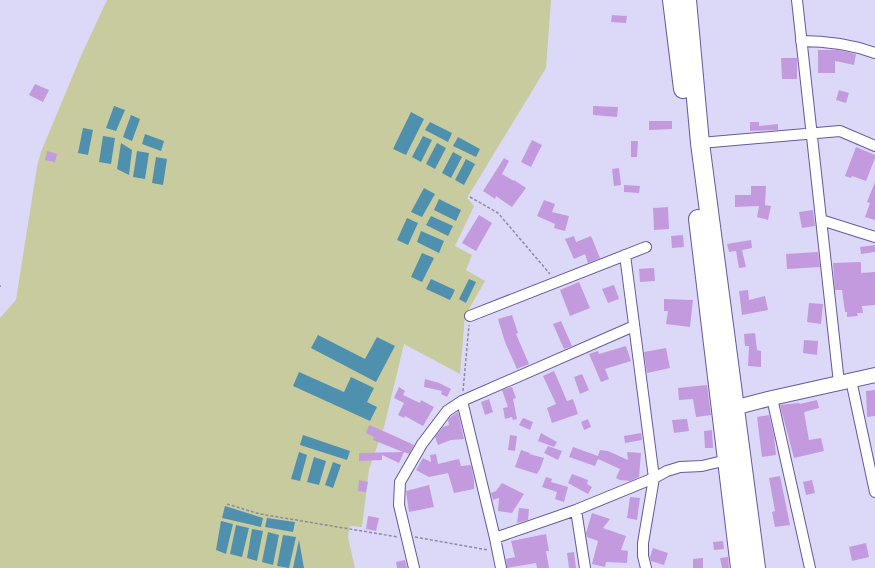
<svg xmlns="http://www.w3.org/2000/svg" width="875" height="568" font-family="Poppins,sans-serif">
	<style>
		.green { fill: #c7cb9d }
		.water { fill: #5090af }
		.building { fill: #c49adf }
		.lines { fill: none; stroke-linecap: round; stroke-linejoin: round }
		.street-casing { stroke: #65589c; stroke-width: 12 }
		.secondary-casing { stroke: #65589c; stroke-width: 16 }
		.highway-casing { stroke: #65589c; stroke-width: 20 }
		.path { stroke: #8d88a6; stroke-width: 1.5; stroke-dasharray: 3 2; stroke-linecap: butt }
		.street { stroke: #fff; stroke-width: 10 }
		.secondary { stroke: #fff; stroke-width: 14 }
		.highway { stroke: #fff; stroke-width: 18 }
	</style>
	<rect width="100%" height="100%" fill="#dcd8f8"/>
	<path class="green" d="M107,0H551L546,68L467,198L474,206L455,246L472,255L466,270L485,281L465,316L460,374L404,344L384,427L369,469L362,527L350,526L348,537L355,568H0V318L16,300L37,167L41,152L81,56Z"/>
	<path class="water" d="M114,106L125,110L116,131L106,128Z
		M411,112L424,119L406,155L393,149Z
		M131,115L140,119L132,141L123,137Z
		M430,122L452,133L448,142L425,130Z
		M83,128L93,130L88,155L78,153Z
		M145,134L164,141L161,151L142,144Z
		M103,136L115,138L111,164L99,162Z
		M423,136L432,140L421,162L412,157Z
		M458,137L480,149L476,157L453,146Z
		M121,143L132,150L129,175L117,169Z
		M437,143L446,148L435,169L426,164Z
		M137,151L149,153L145,179L133,177Z
		M453,152L462,157L451,178L442,173Z
		M156,157L167,159L163,185L152,183Z
		M466,159L475,164L464,185L455,180Z
		M424,188L435,194L422,217L411,212Z
		M439,199L461,210L456,221L434,210Z
		M431,216L453,226L448,236L426,225Z
		M407,218L418,223L408,245L397,240Z
		M421,231L444,241L439,253L417,242Z
		M422,253L434,258L422,282L411,277Z
		M431,279L455,290L450,300L426,289Z
		M469,279L476,282L466,303L459,299Z
		M318,335L365,359L377,337L395,346L376,382L311,348Z
		M299,372L344,392L351,377L374,388L367,402L377,407L370,421L293,386Z
		M303,435L350,451L347,460L300,445Z
		M299,452L307,455L300,481L291,479Z
		M314,457L326,461L319,485L307,482Z
		M333,462L341,465L333,488L325,485Z
		M225,506L263,518L261,527L222,518Z
		M267,518L295,522L293,532L265,527Z
		M221,521L233,524L226,554L216,550Z
		M236,525L249,528L242,557L230,554Z
		M252,529L263,531L257,561L247,558Z
		M268,532L279,535L273,565L262,562Z
		M283,535L296,537L289,568L277,566Z
		M299,540L304,568H293Z"/>
	<path class="building" d="M612,15L627,16L626,23L611,22Z
		M818,50H838L856,54L854,65L835,61V73H818Z
		M781,58H797V79H782Z
		M35,84L49,90L43,102L29,95Z
		M839,90L849,93L846,103L836,100Z
		M593,106L618,107L617,117L593,115Z
		M649,121H672V129L649,130Z
		M750,122H759V126L778,124V130L750,131Z
		M532,140L542,145L531,167L521,162Z
		M631,141H638L637,157H631Z
		M856,147L875,155V158L866,181L852,176L851,178L845,176Z
		M47,151L57,154L55,162L45,160Z
		M504,158L509,161L502,174L514,181V180L526,188L512,207L496,196L495,199L483,191Z
		M619,168L621,185L614,186L612,169Z
		M875,182V220L865,217L870,203L867,202Z
		M624,185L640,186L639,193L624,192Z
		M751,186H766L765,205L771,206L768,220L757,217L759,206L735,207V195H751Z
		M544,200L555,204L552,212L569,216L565,231L554,228L555,224L537,216Z
		M668,207L669,229L654,230L653,208Z
		M813,210L815,226L802,228L799,212Z
		M479,215L492,223L476,251L462,243Z
		M683,235L684,247L672,248L671,236Z
		M574,236L576,242L591,236L600,258L588,263L585,254L574,259L565,239Z
		M751,240L752,248L742,250L746,267L739,268L736,251L729,252L727,244Z
		M875,245V252L861,254L860,247Z
		M818,252L820,267L787,269L786,254Z
		M861,262V273L875,272V305L862,306L863,313H857L858,316L847,317V312H845L842,290H835L833,263Z
		M654,268L655,281L640,282L639,269Z
		M579,282L590,308L570,316L560,290Z
		M614,285L619,299L608,303L602,289Z
		M748,290L749,300L765,296L768,310L742,315L739,291Z
		M664,299L693,300L690,327L666,324L668,311H664Z
		M809,303L823,304L821,324L807,322Z
		M512,315L518,333L516,334L529,364L517,369L505,342L498,319Z
		M561,321L572,346L564,349L553,324Z
		M755,333L757,350L761,351V367L748,366L749,346H745L744,334Z
		M804,340L818,341L817,355L803,353Z
		M626,346L631,361L605,369L609,379L601,382L589,354L598,351L599,354Z
		M666,348L670,368L647,373L644,352Z
		M554,371L567,401L573,399L578,414L552,423L547,408L556,404L543,376Z
		M582,374L589,390L580,394L574,377Z
		M425,379L439,383L451,389L447,397L441,394L442,391L424,387Z
		M707,385L711,415L696,417L693,399L679,400L678,388Z
		M399,387L405,391L403,395L420,403L421,400L434,407L423,426L405,416L404,418L398,415L404,403L394,398Z
		M512,387L516,398L513,399L517,419L513,420L512,417L505,419L503,408L508,407L502,390Z
		M875,390V416L867,417L866,391Z
		M489,399L493,412L485,415L481,402Z
		M817,400L819,408L804,412L809,440L821,438L824,451L794,458L780,405L799,403L800,404Z
		M458,412L464,439L451,440L438,445L435,437L443,427L449,425L448,420L452,416Z
		M769,415L774,436L776,455L762,457L757,417Z
		M523,418L533,422L530,430L519,425Z
		M588,419L591,427L584,430L581,422Z
		M687,419L689,431L674,433L672,420Z
		M369,425L390,434L414,445L409,454L404,452L399,463L382,455V460L359,461V453L403,452L373,440L374,437L366,433Z
		M712,430L713,448H705L704,431Z
		M541,433L557,442L554,447L538,441Z
		M641,433L642,440L625,443L624,436Z
		M510,435L517,436L515,451L508,450Z
		M548,446L562,451L558,460L544,453Z
		M573,447L598,456L600,450L608,451L628,460L627,452L641,453L639,477L630,481L620,480L616,478L620,469L598,459L595,466L569,457Z
		M521,450L530,453L529,454L544,458L540,469L537,474L515,467Z
		M436,454L438,464L459,459L461,466L471,465L474,480V489L454,493L448,473L429,477L416,470L423,458L431,462L430,455Z
		M572,474L588,480L587,484L592,487L588,494L568,483Z
		M780,476L790,525L775,527L772,512L775,511L769,478Z
		M546,477L552,479L551,482L568,487L564,502L555,499L557,492L542,487Z
		M359,480L368,482L366,492L358,491Z
		M812,480L815,493L806,495L803,482Z
		M502,483L524,494L512,513L498,511L499,498L493,500L491,493L496,491Z
		M429,485L434,507L409,512L406,491Z
		M630,497L640,498L637,520L627,518Z
		M519,508L529,509L528,520L517,523Z
		M592,513L610,519L603,528L626,536L621,550L628,551L627,563L606,562L605,567L592,564L598,541L587,537L586,533Z
		M368,516L379,518L376,531L366,529Z
		M546,534L549,551H546L549,568H537L536,563L507,568L506,559L515,557L511,541Z
		M723,541L724,549L714,550L713,542Z
		M866,543L869,557L852,561L849,547Z
		M653,548L668,553L664,565L651,561L650,557Z
		M574,552L576,568H569L567,553Z
		M728,557L729,568H722L720,558Z
		M703,558V568H693V559Z
		M405,560L407,568H397L396,562Z"/>
	<g class="lines">
		<defs>
			<path id="street" d="M797,0L839,383
				M801,41C828,41 850,44 875,53
				M700,143L840,131L875,146
				M821,220L875,237
				M625,255L654,478L643,543V556L646,568
				M470,316L646,247
				M851,380L875,492
				M772,398L810,568
				M462,401L495,538L501,568
				M576,510L585,568
				M495,538L576,510L654,478L667,471L680,467L702,466L727,460
				M414,568L399,505L400,482L422,444L447,411L462,401L634,326"/>
			<path id="secondary" d="M726,410L772,398L875,375"/>
			<path id="highway" d="M672,0L683,89
				M687,0L700,143L756,568
				M698,219L740,568"/>
		</defs>
		<use href="#street" class="street-casing"/>
		<use href="#secondary" class="secondary-casing"/>
		<use href="#highway" class="highway-casing"/>
		<path class="path" d="M470,197L498,213L550,274
			M0,286H1
			M463,391L469,325
			M227,504L260,514L398,537
			M415,537L488,550"/>
		<use href="#street" class="street"/>
		<use href="#secondary" class="secondary"/>
		<use href="#highway" class="highway"/>
	</g>
</svg>
